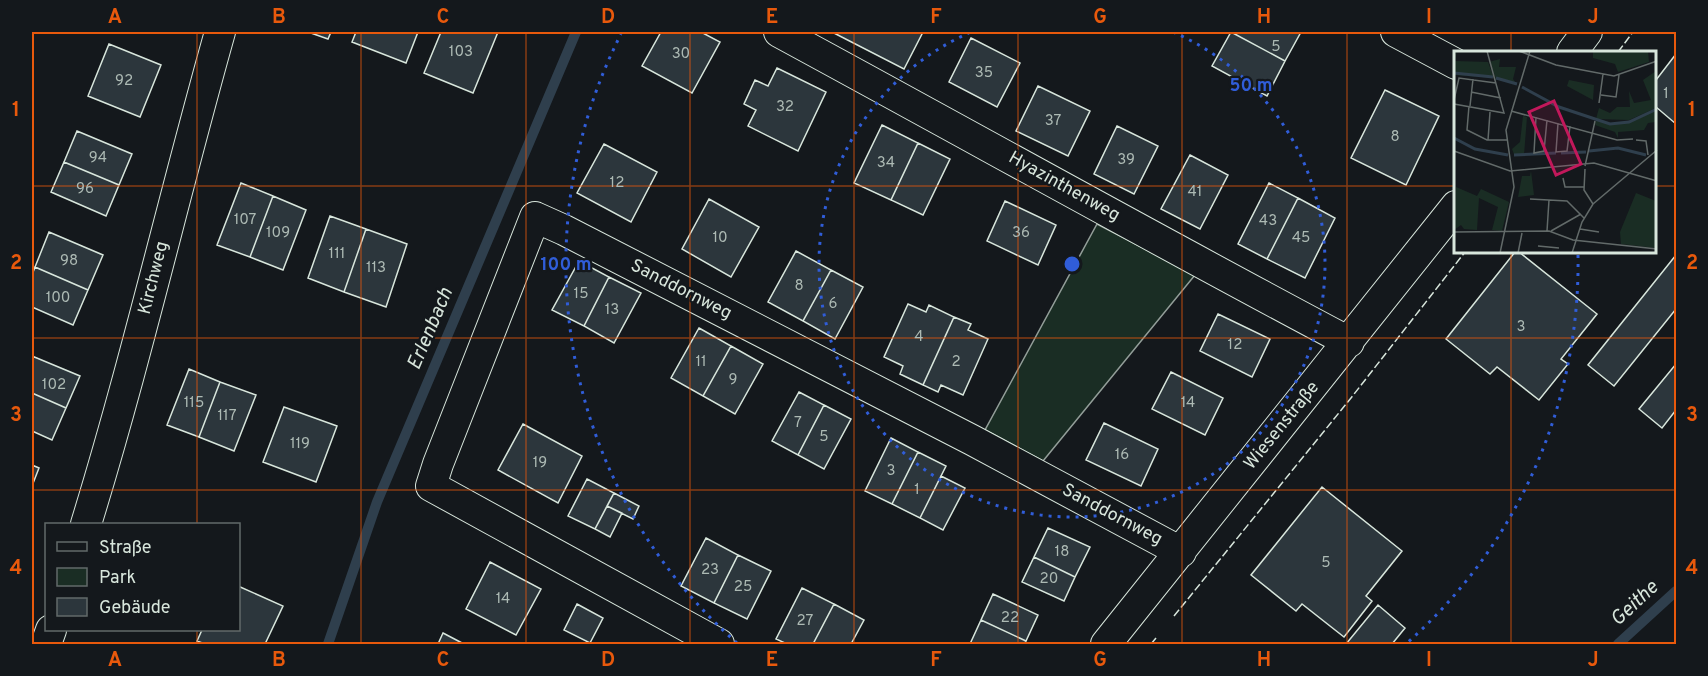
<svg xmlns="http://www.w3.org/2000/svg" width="1708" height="676" font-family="Overpass,sans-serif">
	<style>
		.green { fill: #1a2d24; stroke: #939e99; stroke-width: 1.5 }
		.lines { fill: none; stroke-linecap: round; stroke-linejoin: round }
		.stream { stroke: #2f3f4d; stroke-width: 10 }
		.building { fill: #2c363c; stroke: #d8e6dc; stroke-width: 1.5 }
		.minor-casing { stroke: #d8e6dc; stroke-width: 32 }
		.minor { stroke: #14181c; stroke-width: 30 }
		.fence { stroke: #d8e6dc; stroke-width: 1.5; stroke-dasharray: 8 3; stroke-linecap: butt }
		.grid { fill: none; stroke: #e8590c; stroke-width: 1.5; stroke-opacity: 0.55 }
		.ring { fill: none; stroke: #305dd8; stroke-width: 3; stroke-dasharray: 3 6 }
		.labels { text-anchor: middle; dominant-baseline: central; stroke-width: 4.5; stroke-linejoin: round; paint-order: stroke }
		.number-label { font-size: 15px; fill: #adbab4 }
		.street-label { font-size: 18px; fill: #d8e6dc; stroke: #14181c }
		.water-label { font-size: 20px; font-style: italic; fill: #d8e6dc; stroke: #14181c }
		.inset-river { fill: none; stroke: #2f3f4d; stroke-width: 3 }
		.inset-road { fill: none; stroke: #626a69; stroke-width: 1.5 }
		.view { fill: #c2185b; fill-opacity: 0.15; stroke: #c2185b; stroke-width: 3 }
		.inset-edge { fill: none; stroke: #d8e6dc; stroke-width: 3 }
		.centre { fill: #305dd8; stroke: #14181c; stroke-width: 3 }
		.ring-label { font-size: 18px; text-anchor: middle; font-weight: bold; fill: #305dd8; stroke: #14181c; stroke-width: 4.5; stroke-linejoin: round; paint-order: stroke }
		.neatline { fill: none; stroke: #e8590c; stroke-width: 2 }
		.grid-label { font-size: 20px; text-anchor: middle; font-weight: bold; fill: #e8590c }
	</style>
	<rect width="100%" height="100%" fill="#14181c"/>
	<path class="green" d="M1097,224L1195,275L1043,461L985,430Z"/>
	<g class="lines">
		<path class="stream" d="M328,644L377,502L576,32
			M1618,644L1676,591"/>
	</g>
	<path class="building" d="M308,32H331L328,39Z
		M356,32H418L406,63L352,42Z
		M441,32H498L473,93L424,73Z
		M661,32H701L720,42L692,93L642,66Z
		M832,32H923L904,69Z
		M1231,32H1301L1285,61Z
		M1231,32L1285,61L1267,96L1212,66Z
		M971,38L1020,63L997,107L949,82Z
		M109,44L161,65L140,117L88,96Z
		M1676,54V124L1656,107V80Z
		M777,68L826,92L798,151L748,126L756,110L744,104L755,80L768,86Z
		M1038,86L1090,111L1068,156L1016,131Z
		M1385,90L1439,116L1406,185L1351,158Z
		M882,125L918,143L891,200L854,183Z
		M1117,126L1158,146L1134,194L1094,174Z
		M77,131L132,154L119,185L64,162Z
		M918,143L950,159L923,215L891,200Z
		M604,144L657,172L631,222L577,193Z
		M1190,155L1228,175L1200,229L1161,209Z
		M64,162L119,185L106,216L51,192Z
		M241,183L273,196L250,257L217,245Z
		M1269,183L1298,198L1267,259L1238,244Z
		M273,196L306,210L283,270L250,257Z
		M1298,198L1335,218L1305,278L1267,259Z
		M709,199L759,227L731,277L682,249Z
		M1005,201L1056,225L1038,265L987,241Z
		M330,216L366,229L344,292L308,278Z
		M366,229L407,244L386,307L344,292Z
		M49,232L103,255L88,290L35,267Z
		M796,251L831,270L803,321L768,302Z
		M1515,252H1519L1597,314L1561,359L1568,364L1539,400L1497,367L1490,374L1446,339Z
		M1676,255V309L1614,386L1588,365Z
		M579,261L609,277L584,326L552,310Z
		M35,267L88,290L73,325L32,307V275Z
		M831,270L863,287L835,339L803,321Z
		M609,277L641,293L614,343L584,326Z
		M908,304L926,312L929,305L954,317L923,385L900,374L903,366L884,357Z
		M1218,314L1270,339L1252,377L1200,351Z
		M954,317L971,324L968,330L988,339L963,395L941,385L938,392L923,385Z
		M699,328L731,346L703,396L671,378Z
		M731,346L763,364L735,414L703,396Z
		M32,356L80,376L66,408L32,393Z
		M1676,364V410L1662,428L1639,409Z
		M189,369L220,382L199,437L167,425Z
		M1171,372L1223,398L1205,435L1152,409Z
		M220,382L256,395L234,451L199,437Z
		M799,392L824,405L798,455L772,441Z
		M32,393L66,408L52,440L32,431Z
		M824,405L851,419L824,469L798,455Z
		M284,407L337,426L316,482L263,462Z
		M1104,423L1158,449L1141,486L1086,460Z
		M523,424L582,456L558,503L498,470Z
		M891,438L918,452L892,504L865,491Z
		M918,452L946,466L920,518L892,504Z
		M32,465L39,468L32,486Z
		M941,476L965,488L943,530L920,518Z
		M587,479L614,493L595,529L568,516Z
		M1322,487L1402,551L1366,596L1372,601L1344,637L1302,604L1296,611L1251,575Z
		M614,493L639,506L633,519L607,506Z
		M607,506L622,513L610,537L595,529Z
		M1048,528L1090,547L1075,577L1034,557Z
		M706,538L738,555L714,603L681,586Z
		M738,555L771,571L747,619L714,603Z
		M1034,557L1075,577L1064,601L1022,582Z
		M490,562L541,589L516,635L466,609Z
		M238,586L283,606L265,644H205L197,641L202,630H238Z
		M802,588L834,604L813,644H787L776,639Z
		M993,594L1038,615L1026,641L981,620Z
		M577,604L603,618L590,643L564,630Z
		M834,604L864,620L851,644H813Z
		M1378,605L1405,628L1392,644H1346Z
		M981,620L1026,641L1024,644H970Z
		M443,633L464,644H438Z"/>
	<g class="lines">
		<defs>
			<path id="minor" d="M779,32C969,135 1158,241 1349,342
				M1396,32L1456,64
				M1572,52L1587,32
				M86,524C136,362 174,195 220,32
				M46,644L51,630
				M719,644L431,486L438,464L535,217L564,230L972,440L1181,552
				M1106,644L1456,206"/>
		</defs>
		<use href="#minor" class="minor-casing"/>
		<use href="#minor" class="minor"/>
		<path class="fence" d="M1618,52L1633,32
			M1174,616L1351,398L1465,252
			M1151,644L1156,638"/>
	</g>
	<path class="grid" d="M197,32V524M361,32V644M526,32V644M690,32V644M854,32V644M1018,32V644M1182,32V644M1347,32V644M1511,32V52M32,186H1456M1656,186H1676M1511,252V644M32,338H1676M32,490H1676M197,630V644"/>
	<g class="ring">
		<path d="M1173 32A253 253 0 1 1 971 32"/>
		<path d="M737 643A506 506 0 0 1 621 34M1578 255A506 506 0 0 1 1407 643"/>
	</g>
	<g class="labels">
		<g class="number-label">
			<text x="1276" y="47">5</text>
			<text x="461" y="52">103</text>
			<text x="681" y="54">30</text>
			<text x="984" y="73">35</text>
			<text x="124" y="81">92</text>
			<text x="1666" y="94">1</text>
			<text x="785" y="107">32</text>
			<text x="1053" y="121">37</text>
			<text x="1395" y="137">8</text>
			<text x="98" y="158">94</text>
			<text x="1126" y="160">39</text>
			<text x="886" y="163">34</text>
			<text x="617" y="183">12</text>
			<text x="85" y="189">96</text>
			<text x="1195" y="192">41</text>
			<text x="245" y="220">107</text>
			<text x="1268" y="221">43</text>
			<text x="278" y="233">109</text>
			<text x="1021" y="233">36</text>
			<text x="720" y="238">10</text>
			<text x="1301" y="238">45</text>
			<text x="337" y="254">111</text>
			<text x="69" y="261">98</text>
			<text x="376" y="268">113</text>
			<text x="799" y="286">8</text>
			<text x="581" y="294">15</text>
			<text x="58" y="298">100</text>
			<text x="833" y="304">6</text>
			<text x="612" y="310">13</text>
			<text x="1521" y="327">3</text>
			<text x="919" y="337">4</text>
			<text x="1235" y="345">12</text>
			<text x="701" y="362">11</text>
			<text x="956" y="362">2</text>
			<text x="733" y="380">9</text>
			<text x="54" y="385">102</text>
			<text x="194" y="403">115</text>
			<text x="1188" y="403">14</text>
			<text x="227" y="416">117</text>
			<text x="798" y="423">7</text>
			<text x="824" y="437">5</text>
			<text x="300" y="444">119</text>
			<text x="1122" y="455">16</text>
			<text x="540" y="463">19</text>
			<text x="891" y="471">3</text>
			<text x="917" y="490">1</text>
			<text x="1062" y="552">18</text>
			<text x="1326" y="563">5</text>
			<text x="710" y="570">23</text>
			<text x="1049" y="579">20</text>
			<text x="743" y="587">25</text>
			<text x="503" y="599">14</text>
			<text x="1010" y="618">22</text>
			<text x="805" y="621">27</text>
		</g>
		<g class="street-label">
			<text transform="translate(1064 187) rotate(29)">Hyazinthenweg</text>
			<text transform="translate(154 278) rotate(-76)">Kirchweg</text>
			<text transform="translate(681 290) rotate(27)">Sanddornweg</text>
			<text transform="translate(1282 426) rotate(-51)">Wiesenstraße</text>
			<text transform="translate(1112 515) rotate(28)">Sanddornweg</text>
		</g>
		<g class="water-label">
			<text transform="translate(431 329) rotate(-67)">Erlenbach</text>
			<text transform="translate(1635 604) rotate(-43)">Geithe</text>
		</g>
	</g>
	<g transform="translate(1454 51)">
		<rect width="202" height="202" fill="#14181c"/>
		<path d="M3,0L1,10L34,11L40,27L0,24V6ZM139,0H194L195,11L164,21L161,13L139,7ZM46,8L45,16H62L59,28L63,34L42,28L35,11ZM202,20V57L175,69L142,68L145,57L156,62L163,56H176L175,40L180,52L197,49L189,29ZM115,29L140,34L139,49L113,35ZM202,59V71L194,72L190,79L164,81V87L161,81L141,74L142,69L156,74L175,71ZM69,65L73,66L70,104L60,103L58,98L66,91ZM77,120L80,144L64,146L68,125H76ZM2,136L23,145L27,138L55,151L48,180L38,179L44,156L25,147L23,179L10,178L7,174L0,179ZM182,142L202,150V197L167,193L166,181Z" fill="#1a2d24"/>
		<path class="inset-river" d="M0,22L39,26M42,27L63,33M68,36L105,56L156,73L175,71L203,58M0,87L21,98L54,104M135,100L164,97L192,104M107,102L132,101M60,104L102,102"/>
		<path class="inset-road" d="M65,0L102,14L160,25L203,10M17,41L47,47M147,44L162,46L165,24M0,49L5,27L42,32M145,52L149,23M0,53L50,62L33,0M15,55L13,79L33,89H53M16,55L19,28M57,60L163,89L179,88M82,66L80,102L90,100L93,69M104,72L102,101L113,100L116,75M34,89L36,61M182,89L192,90L194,104M0,100L56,120L140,112L203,130M131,115L141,70M131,118L130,139L139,153M109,127L111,136H130M76,148L113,150L130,167M126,178L145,181M93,180L95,149M97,180L127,163M0,181L95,180L119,189L203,198M84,195L105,197M46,202L60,136L52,79L76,0M64,202L68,182M118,202L128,171L139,153L203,99"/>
		<path class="view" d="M100,50L127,113L102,124L75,61Z"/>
		<rect width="202" height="202" class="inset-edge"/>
	</g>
	<circle cx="1072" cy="264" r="9" class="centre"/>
	<g class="ring-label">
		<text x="1251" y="91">50 m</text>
		<text x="566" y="270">100 m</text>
	</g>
	<rect width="1708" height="676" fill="none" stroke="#14181c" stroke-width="66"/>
	<rect x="45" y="523" width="195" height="108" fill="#14181c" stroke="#626a69" stroke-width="1.5"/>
	<rect x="57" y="542" width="30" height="9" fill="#14181c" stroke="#626a69" stroke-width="1.5"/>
	<text x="99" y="553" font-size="18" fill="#d8e6dc">Straße</text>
	<rect x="57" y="568" width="30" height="18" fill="#1a2d24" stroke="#626a69" stroke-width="1.5"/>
	<text x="99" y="583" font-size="18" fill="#d8e6dc">Park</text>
	<rect x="57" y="598" width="30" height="18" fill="#2c363c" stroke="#626a69" stroke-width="1.5"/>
	<text x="99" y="613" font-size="18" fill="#d8e6dc">Gebäude</text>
	<rect x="33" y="33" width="1642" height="610" class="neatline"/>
	<g class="grid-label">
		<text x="115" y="23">A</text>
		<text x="279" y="23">B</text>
		<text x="443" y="23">C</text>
		<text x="608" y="23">D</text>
		<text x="772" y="23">E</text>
		<text x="936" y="23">F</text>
		<text x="1100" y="23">G</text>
		<text x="1264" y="23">H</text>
		<text x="1429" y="23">I</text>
		<text x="1593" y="23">J</text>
		<text x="16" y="116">1</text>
		<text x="1692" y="116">1</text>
		<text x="16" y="269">2</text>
		<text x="1692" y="269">2</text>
		<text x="16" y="421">3</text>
		<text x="1692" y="421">3</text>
		<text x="16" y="574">4</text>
		<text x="1692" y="574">4</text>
		<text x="115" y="666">A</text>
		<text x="279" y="666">B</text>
		<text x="443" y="666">C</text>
		<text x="608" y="666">D</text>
		<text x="772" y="666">E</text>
		<text x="936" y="666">F</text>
		<text x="1100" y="666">G</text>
		<text x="1264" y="666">H</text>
		<text x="1429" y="666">I</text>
		<text x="1593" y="666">J</text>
	</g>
</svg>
